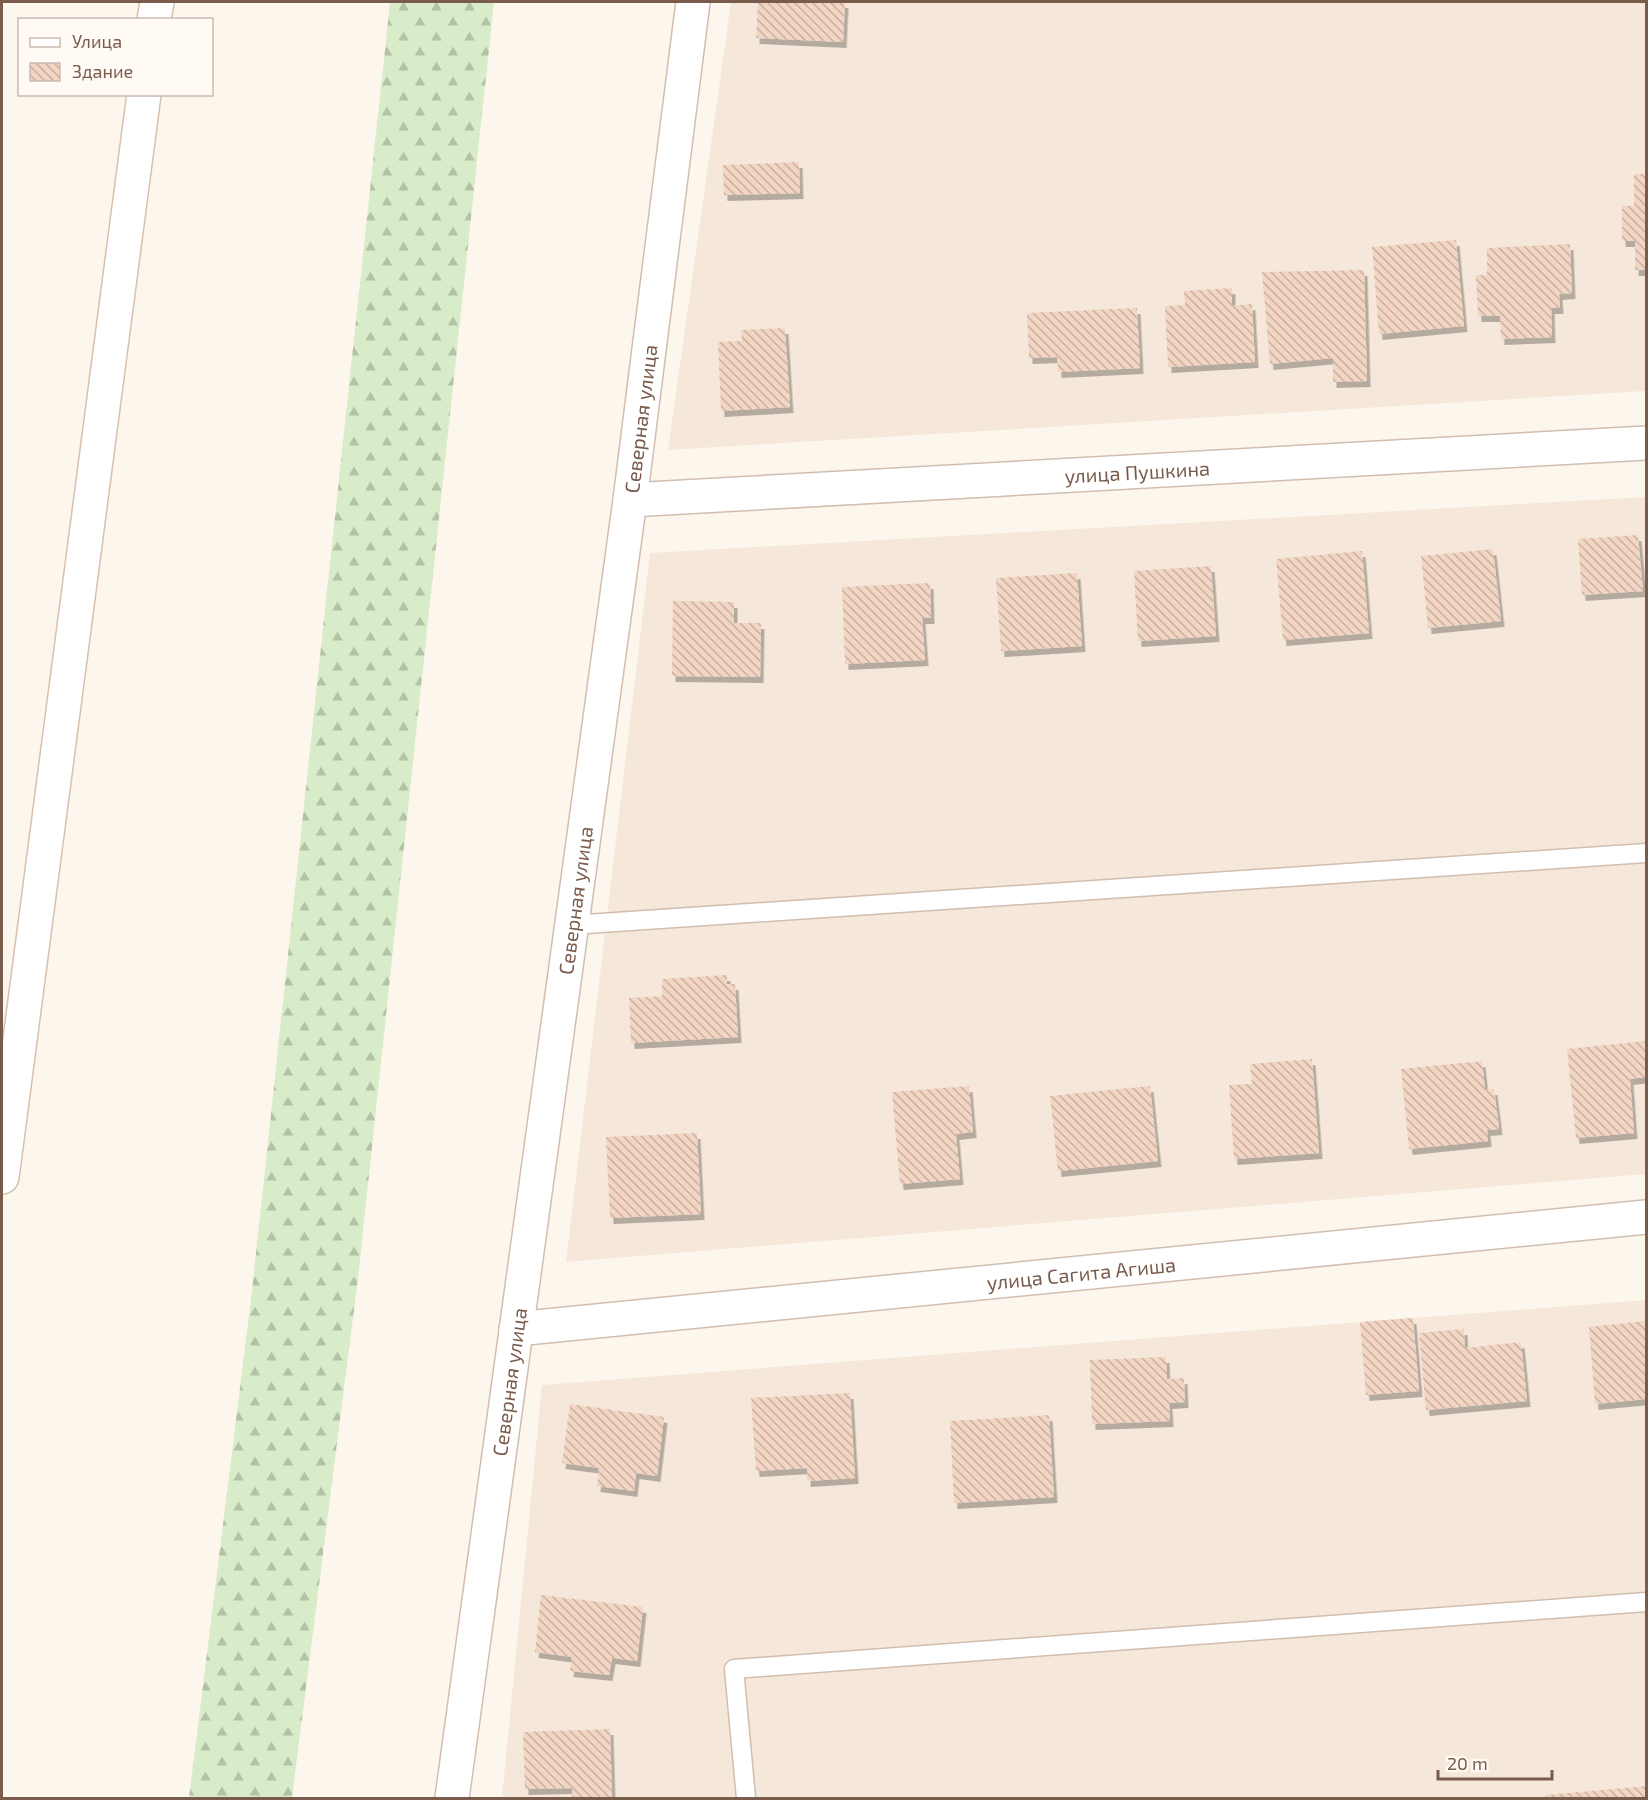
<svg xmlns="http://www.w3.org/2000/svg" width="1648" height="1800" font-family="'Exo 2',sans-serif">
	<style>
		.residential { fill: #f5e8da }
		.forest { fill: url(#forest-firs) }
		.building { fill: url(#building-back-hatch); filter: url(#shadow) }
		.lines { fill: none; stroke-linecap: round; stroke-linejoin: round }
		.service-casing { stroke: #d1beb0; stroke-width: 21 }
		.minor-casing { stroke: #d1beb0; stroke-width: 36 }
		.secondary-casing { stroke: #d6c0b0; stroke-width: 36 }
		.service { stroke: #fff; stroke-width: 18 }
		.minor { stroke: #fff; stroke-width: 33 }
		.secondary { stroke: #fff; stroke-width: 33 }
		.labels { text-anchor: middle; dominant-baseline: central; stroke-width: 4.5; stroke-linejoin: round; paint-order: stroke }
		.street-label { font-size: 20px; fill: #7a5c4d; stroke: #fffaf3 }
	</style>
	<defs>
		<pattern id="forest-firs" width="22" height="20" patternUnits="userSpaceOnUse" patternTransform="scale(1.5)"><rect width="22" height="20" fill="#d8ecc9"/><path d="M5 1l3.5 6h-7zM16 11l3.5 6h-7z" fill="#b4c2a5"/></pattern>
		<pattern id="building-back-hatch" width="6" height="6" patternUnits="userSpaceOnUse" patternTransform="scale(1.5)"><rect width="6" height="6" fill="#f3d5c3"/><path d="M-1 5l2 2M0 0l6 6M5-1l2 2" fill="none" stroke="#cab0a1"/></pattern>
		<filter id="shadow"><feDropShadow dx="3.5" dy="6" stdDeviation="0" flood-color="#0004"/></filter>
	</defs>
	<rect width="100%" height="100%" fill="#fdf6ec"/>
	<path class="residential" d="M731,2H1646V391L668,450Z
		M1646,497V1174L566,1262L650,553Z
		M1646,1300V1798H502L542,1385Z"/>
	<path class="forest" d="M399,2H494L358,1278L292,1798H189L252,1291L390,3Z"/>
	<path class="building" d="M758,2H845L843,42L756,38Z
		M799,162L800,193L724,195L723,165Z
		M1634,174H1646V270H1635V241H1622V206H1634Z
		M1456,240L1464,326L1379,334L1372,247Z
		M1570,244L1572,293L1559,294L1560,308H1551L1552,337L1501,339L1500,316H1478L1476,275H1487V248Z
		M1364,270L1367,381L1333,382V358L1270,364L1262,272Z
		M1232,288V306L1252,304L1255,362L1168,367L1165,306L1185,305L1184,291Z
		M1137,308L1140,368L1058,372L1057,357L1029,358L1027,313Z
		M785,328L790,407L721,411L718,342L742,341L741,330Z
		M1638,535L1643,591L1582,595L1578,539Z
		M1493,549L1501,621L1428,628L1421,556Z
		M1362,551L1369,633L1283,640L1276,559Z
		M1211,566L1216,636L1138,641L1134,571Z
		M1077,573L1082,646L1001,651L996,578Z
		M930,583L931,618H922L925,660L845,664L842,587Z
		M673,601L734,602V623H761L760,677L672,676Z
		M727,975V984H735L738,1037L631,1043L629,998L662,996V979Z
		M1645,1041L1646,1077L1630,1079L1634,1133L1576,1138L1567,1049Z
		M1312,1059L1319,1153L1234,1159L1229,1085L1252,1084L1250,1064Z
		M1482,1061L1485,1090L1494,1089L1499,1129L1487,1130L1488,1141L1409,1149L1401,1069Z
		M969,1086L973,1132L956,1134L960,1179L900,1184L892,1092Z
		M1150,1086L1158,1161L1058,1171L1050,1096Z
		M697,1133L701,1214L610,1218L606,1137Z
		M1413,1318L1419,1391L1366,1395L1360,1322Z
		M1646,1321V1399L1595,1404L1589,1327Z
		M1464,1329L1465,1348L1521,1342L1527,1401L1426,1410L1419,1333Z
		M1166,1357L1167,1379L1184,1378L1185,1402L1169,1403L1170,1421L1092,1424L1090,1360Z
		M850,1393L855,1478L807,1481V1468L756,1471L751,1398Z
		M570,1404L664,1417L657,1476L636,1473L634,1491L597,1486L599,1468L562,1463Z
		M1049,1415L1054,1497L954,1503L950,1421Z
		M541,1595L643,1607L637,1661L612,1658L609,1675L570,1671L572,1657L535,1652Z
		M610,1729L612,1798H572V1788L525,1789L523,1732Z
		M1646,1786V1798H1545V1795Z"/>
	<g class="lines">
		<defs>
			<path id="service" d="M571,925L1646,853
				M746,1798L734,1669L1646,1602"/>
			<g id="minor">
				<path id="s1" d="M630,500L1646,443"/>
				<path id="s2" d="M516,1329L1646,1217"/>
				<path id="s3" d="M452,1798L630,500L693,2"/>
			</g>
			<path id="secondary" d="M154,20L157,2
				M2,1177L144,94"/>
		</defs>
		<use href="#service" class="service-casing"/>
		<use href="#minor" class="minor-casing"/>
		<use href="#secondary" class="secondary-casing"/>
		<use href="#service" class="service"/>
		<use href="#minor" class="minor"/>
		<use href="#secondary" class="secondary"/>
	</g>
	<g class="labels">
		<g class="street-label">
			<text stroke="none"><textPath href="#s3" startOffset="1392">Северная улица</textPath></text>
			<text stroke="none"><textPath href="#s1" startOffset="508">улица Пушкина</textPath></text>
			<text stroke="none"><textPath href="#s3" startOffset="906">Северная улица</textPath></text>
			<text stroke="none"><textPath href="#s2" startOffset="568">улица Сагита Агиша</textPath></text>
			<text stroke="none"><textPath href="#s3" startOffset="420">Северная улица</textPath></text>
		</g>
	</g>
	<rect width="1648" height="1800" fill="none" stroke="#7a5c4d" stroke-width="6"/>
	<rect x="18" y="18" width="195" height="78" fill="#fffaf3" stroke="#cabbb1" stroke-width="1.5"/>
	<rect x="30" y="38" width="30" height="9" fill="#ffffff" stroke="#cabbb1" stroke-width="1.5"/>
	<text x="72" y="48" font-size="18" fill="#7a5c4d">Улица</text>
	<rect x="30" y="63" width="30" height="18" fill="url(#building-back-hatch)" stroke="#cabbb1" stroke-width="1.5"/>
	<text x="72" y="78" font-size="18" fill="#7a5c4d">Здание</text>
	<path d="M1438 1770v9h114v-9" fill="none" stroke="#7a5c4d" stroke-width="3"/>
	<text x="1447" y="1770" font-size="18" fill="#7a5c4d" stroke="#fffaf3" stroke-width="4.5" paint-order="stroke">20 m</text>
</svg>
